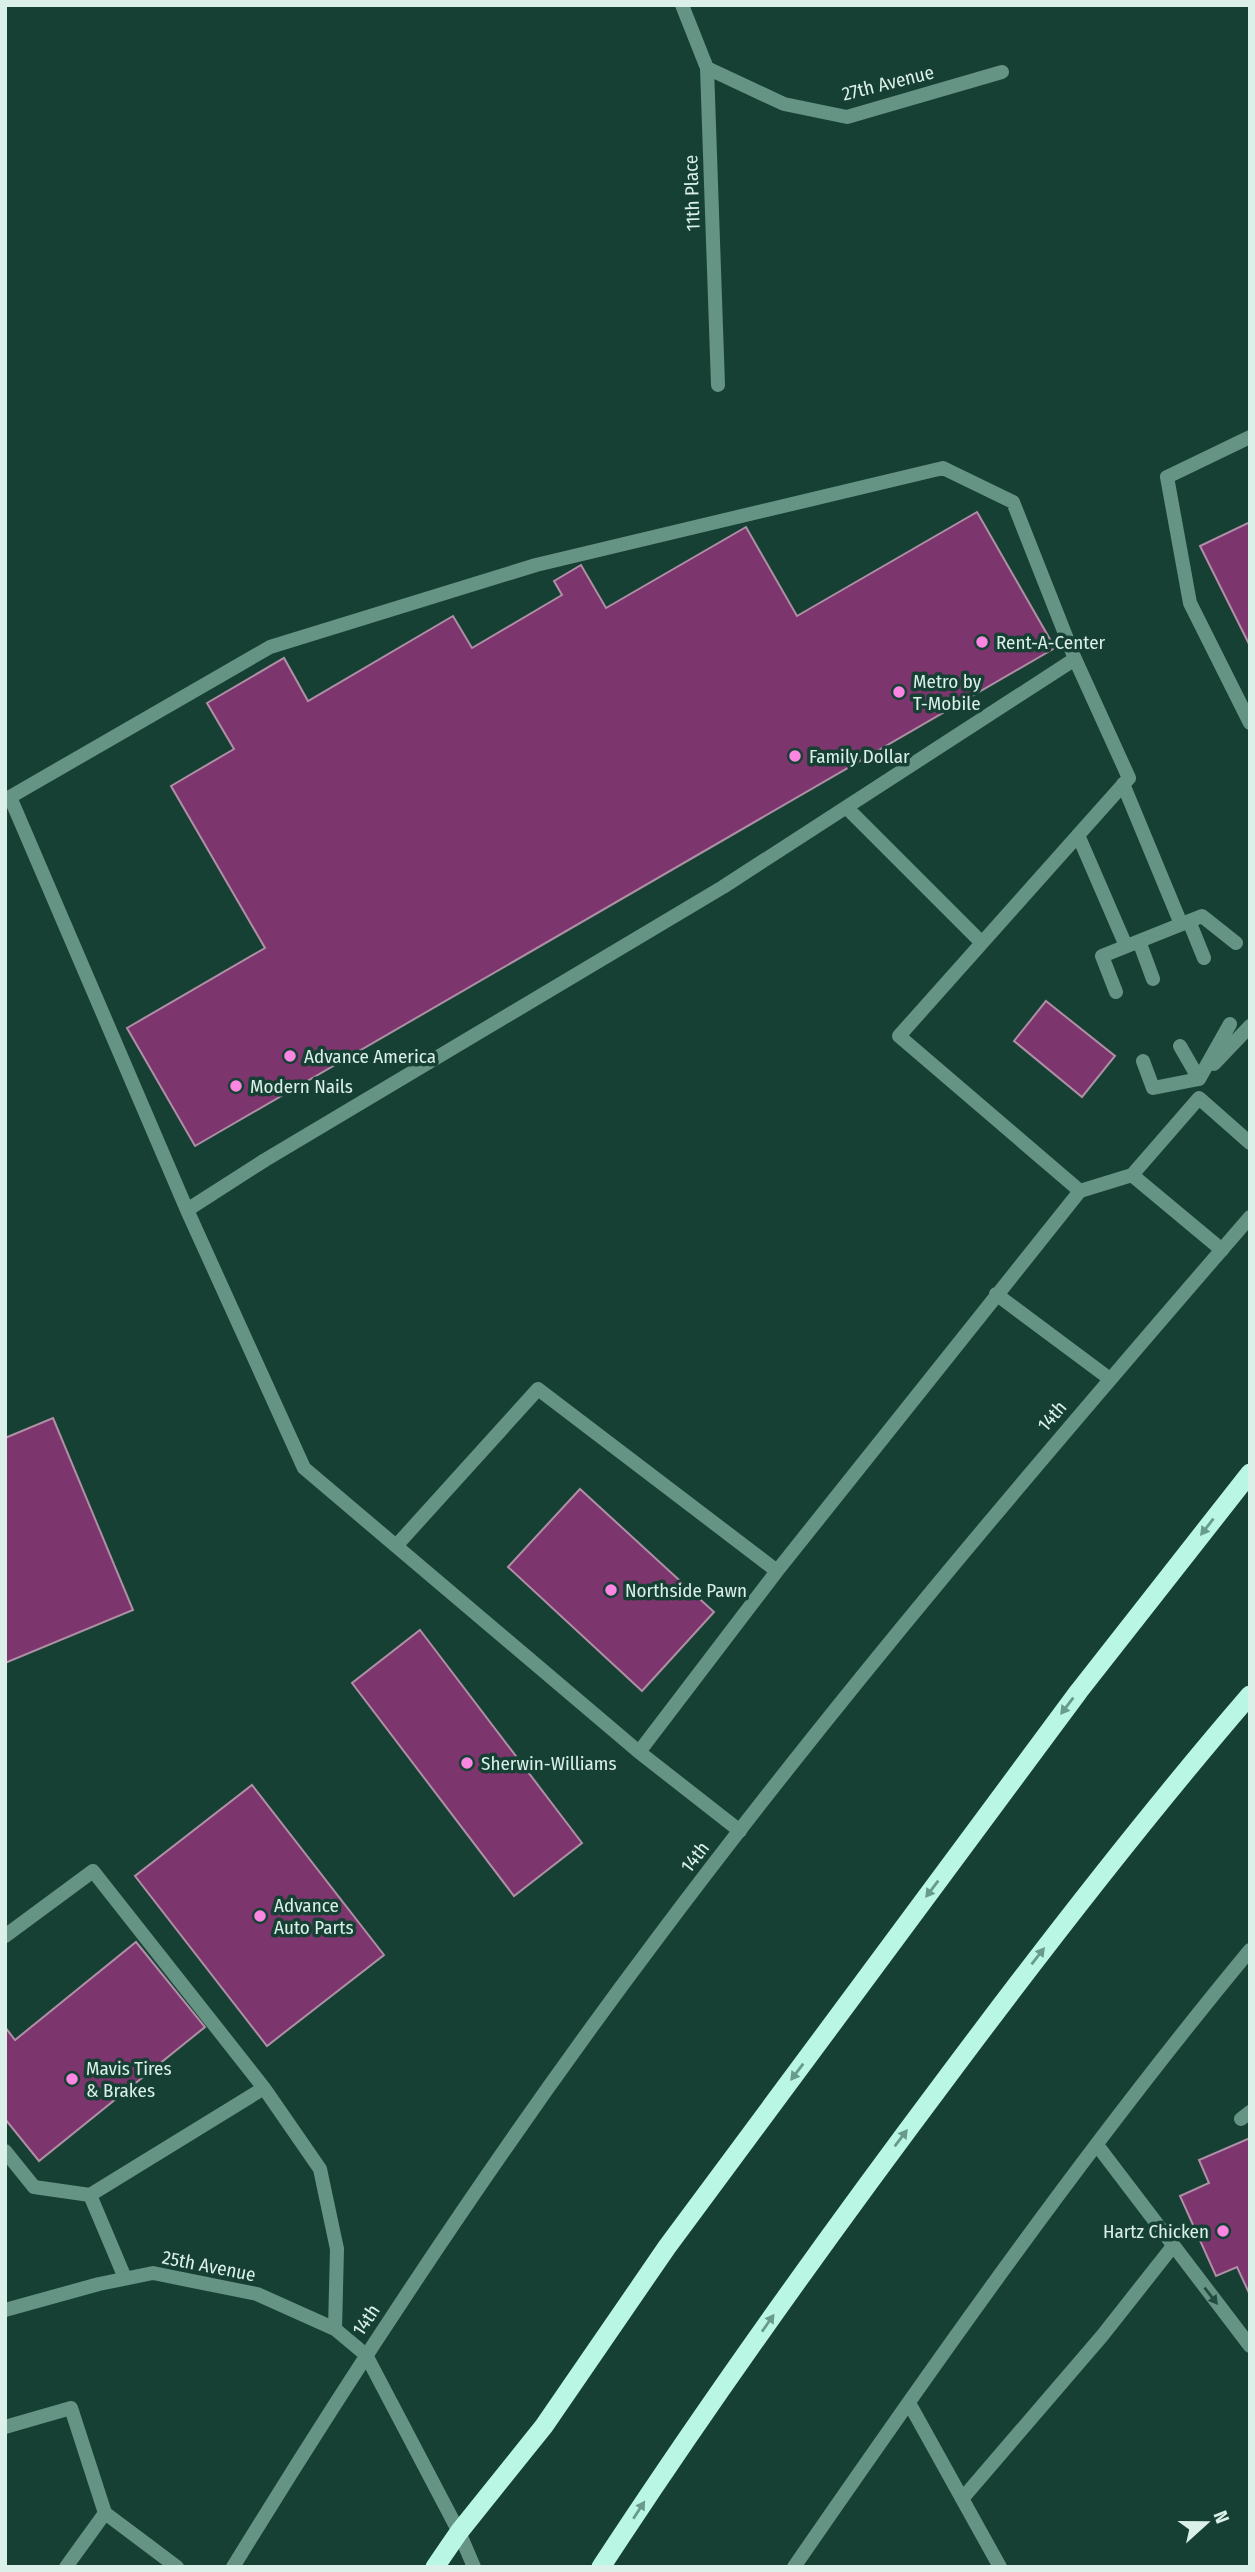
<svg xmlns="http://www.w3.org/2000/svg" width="1255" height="2572" font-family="'Fira Sans Condensed',sans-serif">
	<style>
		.building { fill: #7d366d; stroke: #af8fa6; stroke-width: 2 }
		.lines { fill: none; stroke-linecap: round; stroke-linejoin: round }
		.service { stroke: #659384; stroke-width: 14 }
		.minor { stroke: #659384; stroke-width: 14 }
		.tertiary { stroke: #659384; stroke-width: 14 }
		.trunk { stroke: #baf6e4; stroke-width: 19 }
		.oneway { fill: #689b8c }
		.oneway2 { fill: #234c40 }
		.poi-dot { fill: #fd86e2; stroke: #174034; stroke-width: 2.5 }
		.labels { text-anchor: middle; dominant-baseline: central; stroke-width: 7; stroke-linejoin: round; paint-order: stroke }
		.street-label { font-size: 19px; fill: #daf0e8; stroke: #174034 }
		.poi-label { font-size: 19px; fill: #daf0e8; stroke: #174034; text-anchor: start }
	</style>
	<rect width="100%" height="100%" fill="#174034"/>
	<path class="building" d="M977,512L1055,648L195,1146L127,1028L265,948L171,786L234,749L207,703L284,658L308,701L453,616L472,648L562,595L554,581L581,565L606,608L746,527L797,616Z
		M1250,522V646L1200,546Z
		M1046,1001L1115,1056L1082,1097L1014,1041Z
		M53,1418L133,1610L5,1663V1438Z
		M580,1489L714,1612L642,1691L508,1567Z
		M420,1630L582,1843L514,1896L352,1683Z
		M252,1785L384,1955L267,2046L135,1876Z
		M136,1942L205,2027L39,2161L5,2119V2027L15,2040Z
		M1250,2138V2295L1237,2267L1216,2276L1180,2196L1209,2183L1199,2160Z"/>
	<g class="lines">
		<path class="service" d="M1250,437L1167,477L1190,603L1250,723
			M1123,784L1181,924
			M847,808L982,943
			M1078,835L1126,946
			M1189,921L1204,958
			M1139,941L1153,979
			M1116,992L1102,956L1202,916L1236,943
			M1180,1046L1199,1079
			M1143,1061L1153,1088L1199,1079L1230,1024
			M1214,1064L1250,1026
			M187,1210L10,797L270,647L536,565L943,468L1013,502L1075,659
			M1222,1250L1132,1175L1199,1098L1250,1143
			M996,1294L1110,1379
			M396,1546L538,1389L777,1571L1080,1191
			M639,1752L304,1468L187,1210L265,1160L723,887L1075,659L1129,778L899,1036L1080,1191L1132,1175
			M740,1831L639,1752L777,1571
			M5,1936L93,1871L264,2088
			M1241,2119L1250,2112
			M1097,2145L1250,2346
			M5,2151L34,2187L90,2195
			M125,2278L90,2195L264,2088L320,2169L337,2249L335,2329
			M909,2403L1000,2567
			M5,2427L71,2408L105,2513L177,2567
			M962,2499L1102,2336L1173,2246
			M66,2567L105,2513"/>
		<path class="minor" d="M682,5L707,68L718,385
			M707,68L784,104L847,117L1002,72
			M5,2310L99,2284L153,2273L257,2294L335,2329L366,2355L459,2532L474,2567"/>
		<path class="tertiary" d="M233,2567C365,2352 504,2142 656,1940C843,1690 1046,1453 1250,1217
			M794,2567C939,2357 1087,2147 1250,1950"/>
		<path class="trunk" d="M435,2567L459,2532L544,2426L667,2247L1079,1691L1250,1473
			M601,2567C711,2399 828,2236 948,2076C1045,1946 1144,1818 1250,1695"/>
	</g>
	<defs><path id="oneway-solid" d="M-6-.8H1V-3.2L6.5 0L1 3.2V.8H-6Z" transform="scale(1.75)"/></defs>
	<g class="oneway">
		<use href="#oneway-solid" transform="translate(1207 1527) rotate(128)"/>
		<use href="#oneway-solid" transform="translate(1067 1706) rotate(127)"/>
		<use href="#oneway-solid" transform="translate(932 1889) rotate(127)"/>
		<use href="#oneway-solid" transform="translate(1038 1956) rotate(-52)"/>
		<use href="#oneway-solid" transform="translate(797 2072) rotate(127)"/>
		<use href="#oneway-solid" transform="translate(901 2138) rotate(-53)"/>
		<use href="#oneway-solid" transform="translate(768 2323) rotate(-55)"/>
		<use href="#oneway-solid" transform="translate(639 2510) rotate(-57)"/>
	</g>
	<use class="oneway2" href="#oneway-solid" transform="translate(1211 2296) rotate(52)"/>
	<g class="poi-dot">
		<circle cx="982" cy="642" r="7"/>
		<circle cx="899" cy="692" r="7"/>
		<circle cx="795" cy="756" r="7"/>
		<circle cx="290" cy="1056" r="7"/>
		<circle cx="236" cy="1086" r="7"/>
		<circle cx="611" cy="1590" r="7"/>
		<circle cx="467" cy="1763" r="7"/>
		<circle cx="260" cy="1916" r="7"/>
		<circle cx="72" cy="2079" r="7"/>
		<circle cx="1223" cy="2231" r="7"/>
	</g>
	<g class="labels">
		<g class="street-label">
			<text transform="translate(888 83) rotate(-14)">27th Avenue</text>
			<text transform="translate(692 193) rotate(-92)">11th Place</text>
			<text transform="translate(1052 1416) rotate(-49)">14th</text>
			<text transform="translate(695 1857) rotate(-52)">14th</text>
			<text transform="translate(209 2266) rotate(11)">25th Avenue</text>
			<text transform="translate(366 2320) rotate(-56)">14th</text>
		</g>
		<g class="poi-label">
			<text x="996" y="642">Rent-A-Center</text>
			<text x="913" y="681">Metro by<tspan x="913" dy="22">T-Mobile</tspan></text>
			<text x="809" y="756">Family Dollar</text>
			<text x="304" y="1056">Advance America</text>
			<text x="250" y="1086">Modern Nails</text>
			<text x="625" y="1590">Northside Pawn</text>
			<text x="481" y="1763">Sherwin-Williams</text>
			<text x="274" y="1905">Advance<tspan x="274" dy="22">Auto Parts</tspan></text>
			<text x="86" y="2068">Mavis Tires<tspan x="86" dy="22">&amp; Brakes</tspan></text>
			<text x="1209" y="2231" text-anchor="end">Hartz Chicken</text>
		</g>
	</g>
	<rect width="1255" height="2572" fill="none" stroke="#daf0e8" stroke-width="14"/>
	<g transform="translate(1206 2523) rotate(69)" stroke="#174034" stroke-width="5" paint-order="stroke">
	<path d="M0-5L12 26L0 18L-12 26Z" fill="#daf0e8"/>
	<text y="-10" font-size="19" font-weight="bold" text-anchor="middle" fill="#daf0e8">N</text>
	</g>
</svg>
